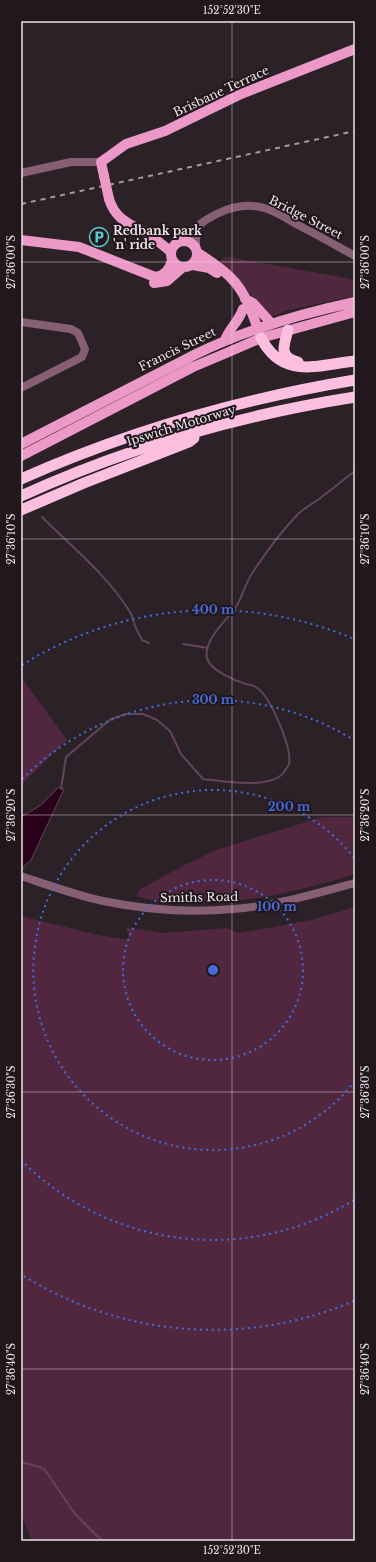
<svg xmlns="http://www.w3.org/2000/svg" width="376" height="1562" font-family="'Libre Baskerville',serif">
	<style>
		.green { fill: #512740 }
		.water { fill: #29011b; stroke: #644558 }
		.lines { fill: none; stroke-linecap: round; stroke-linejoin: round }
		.stream { stroke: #644558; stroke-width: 2 }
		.minor { stroke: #875f75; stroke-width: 8 }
		.major { stroke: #ec99c8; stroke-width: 10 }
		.highway { stroke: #fcbfe0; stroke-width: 11 }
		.rail { stroke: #a49ba0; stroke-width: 2; stroke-dasharray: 5 5; stroke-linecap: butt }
		.major-bridge { stroke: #ec99c8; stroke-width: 10 }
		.ticks { fill: none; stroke: #ece4e8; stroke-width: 1; stroke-opacity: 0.45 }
		.ring { fill: none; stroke: #466cdb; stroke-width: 2; stroke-dasharray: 2 4 }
		.labels { text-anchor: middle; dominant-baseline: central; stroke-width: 4; stroke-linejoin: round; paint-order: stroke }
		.street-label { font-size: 12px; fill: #ece4e8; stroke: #22171d }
		.poi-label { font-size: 12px; font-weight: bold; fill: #ece4e8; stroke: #22171d; text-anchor: start }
		.centre { fill: #466cdb; stroke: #22171d; stroke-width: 2 }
		.ring-label { font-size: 12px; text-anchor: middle; font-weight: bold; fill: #466cdb; stroke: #22171d; stroke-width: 4; stroke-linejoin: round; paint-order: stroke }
		.neatline { fill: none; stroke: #ece4e8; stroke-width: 1.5 }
		.ticks-label { font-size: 10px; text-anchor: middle; fill: #ece4e8 }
	</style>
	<rect width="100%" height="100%" fill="#2b2126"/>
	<path class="green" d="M227,257L336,276L355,280V296L284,311C278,315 273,318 266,315L268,312L266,310L264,312L235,275L220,263L223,258Z
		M21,677L67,740L21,785Z
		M322,817H351L355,818V874C309,889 260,900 212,903C190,904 167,900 145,899L137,896L139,890L186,864L219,849Z
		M355,907V1541H32L21,1514V1244L22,1240L21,1231V916L98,935L129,940L126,927L164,933L226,928L239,933L312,920Z"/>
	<path class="water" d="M59,787L64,789L31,860L24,866L21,872V817L41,805Z"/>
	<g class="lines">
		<path class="stream" d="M42,517C73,548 107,575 130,612C132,615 133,619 134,623C136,629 139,635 142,640L149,643
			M183,644L208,648
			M61,789L66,757L111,719L126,714H143L157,720L170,731L181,754L203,779C222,781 271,790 284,772C285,770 288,767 289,764C292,748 271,697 257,688C255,685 249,685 246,684C236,681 209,670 207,658C203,640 227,620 236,607C243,596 245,583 253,572C266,552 281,532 297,515C303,509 312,504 319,499C331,490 343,480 355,471
			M21,1462L40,1467L45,1470L75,1514L97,1536L104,1541"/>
		<path class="minor" d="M21,173L71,162H101
			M182,241C200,220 231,201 260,207C273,209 284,217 296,224C316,234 335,245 355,256
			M196,247V234L200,226
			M21,322L71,329L78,333L85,349L82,357L21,388
			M21,876C48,885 75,895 103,901C146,910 189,913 233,909C274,906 315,894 355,883"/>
		<path class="major" d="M104,176L101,162L126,144L165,131L241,94L355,49
			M109,199C116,221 131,224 149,235C157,240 164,246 171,252
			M21,240L79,247L155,277C165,276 170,269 172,260
			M171 254a13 13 0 1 1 26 0a13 13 0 1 1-26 0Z
			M198,253C209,260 221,268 230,277C245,291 253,314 259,333
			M193,265L209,268L217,273
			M154,283L167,281L182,268
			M245,299L253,303L271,323
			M225,340C230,327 238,323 243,309
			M21,444L196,354C247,329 299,314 355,302
			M21,456L193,367L224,354L261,338L355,312"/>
		<path class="highway" d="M288,330C284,345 278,357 298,362
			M261,338C283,380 317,365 355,361
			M21,479C127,432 240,399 355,380
			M21,496C126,448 241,415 355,397
			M21,510L84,483L189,442L194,438"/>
		<path class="rail" d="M21,204L355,131"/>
		<path class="major-bridge" d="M104,176L109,199"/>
	</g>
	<path class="ticks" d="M232,21V1541M21,262H355M21,539H355M21,815H355M21,1092H355M21,1369H355"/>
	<g class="ring">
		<circle cx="213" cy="970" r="90"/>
		<path d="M355 1081A180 180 0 1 1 355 859"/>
		<path d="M354 1200A270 270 0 0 1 22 1161M22 779A270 270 0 0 1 354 740"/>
		<path d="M354 1301A360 360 0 0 1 22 1275M22 665A360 360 0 0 1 354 639"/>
	</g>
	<defs>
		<symbol id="parking-ring" viewBox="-11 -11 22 22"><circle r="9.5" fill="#22171d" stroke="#52cdcd" stroke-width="1.5"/><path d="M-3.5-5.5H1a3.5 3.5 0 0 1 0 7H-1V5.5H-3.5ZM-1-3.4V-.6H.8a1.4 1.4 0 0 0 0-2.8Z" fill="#52cdcd"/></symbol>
	</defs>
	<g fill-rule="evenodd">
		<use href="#parking-ring" x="88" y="226" width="22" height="22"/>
	</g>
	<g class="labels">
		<g class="street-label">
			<text transform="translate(221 91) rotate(-25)">Brisbane Terrace</text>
			<text transform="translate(306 217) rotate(27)">Bridge Street</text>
			<text transform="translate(177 349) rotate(-26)">Francis Street</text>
			<text transform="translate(181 425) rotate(-17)">Ipswich Motorway</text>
			<text transform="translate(199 897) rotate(-1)">Smiths Road</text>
		</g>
		<g class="poi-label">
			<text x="113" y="230">Redbank park<tspan x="113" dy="14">'n' ride</tspan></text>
		</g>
	</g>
	<circle cx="213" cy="970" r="6" class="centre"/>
	<g class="ring-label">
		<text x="213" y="614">400 m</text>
		<text x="213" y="704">300 m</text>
		<text x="289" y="811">200 m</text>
		<text x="277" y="911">100 m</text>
	</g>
	<rect width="376" height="1562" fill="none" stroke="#22171d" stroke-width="44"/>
	<rect x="22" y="22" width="332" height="1518" class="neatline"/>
	<g class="ticks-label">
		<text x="232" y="14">152°52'30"E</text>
		<text transform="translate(11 262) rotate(-90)" y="4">27°36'00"S</text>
		<text transform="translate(365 262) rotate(-90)" y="4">27°36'00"S</text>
		<text transform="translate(11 539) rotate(-90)" y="4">27°36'10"S</text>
		<text transform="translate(365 539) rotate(-90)" y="4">27°36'10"S</text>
		<text transform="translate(11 815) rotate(-90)" y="4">27°36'20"S</text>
		<text transform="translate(365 815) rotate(-90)" y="4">27°36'20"S</text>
		<text transform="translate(11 1092) rotate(-90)" y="4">27°36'30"S</text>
		<text transform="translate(365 1092) rotate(-90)" y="4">27°36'30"S</text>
		<text transform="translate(11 1369) rotate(-90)" y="4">27°36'40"S</text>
		<text transform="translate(365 1369) rotate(-90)" y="4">27°36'40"S</text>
		<text x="232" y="1554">152°52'30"E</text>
	</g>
</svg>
